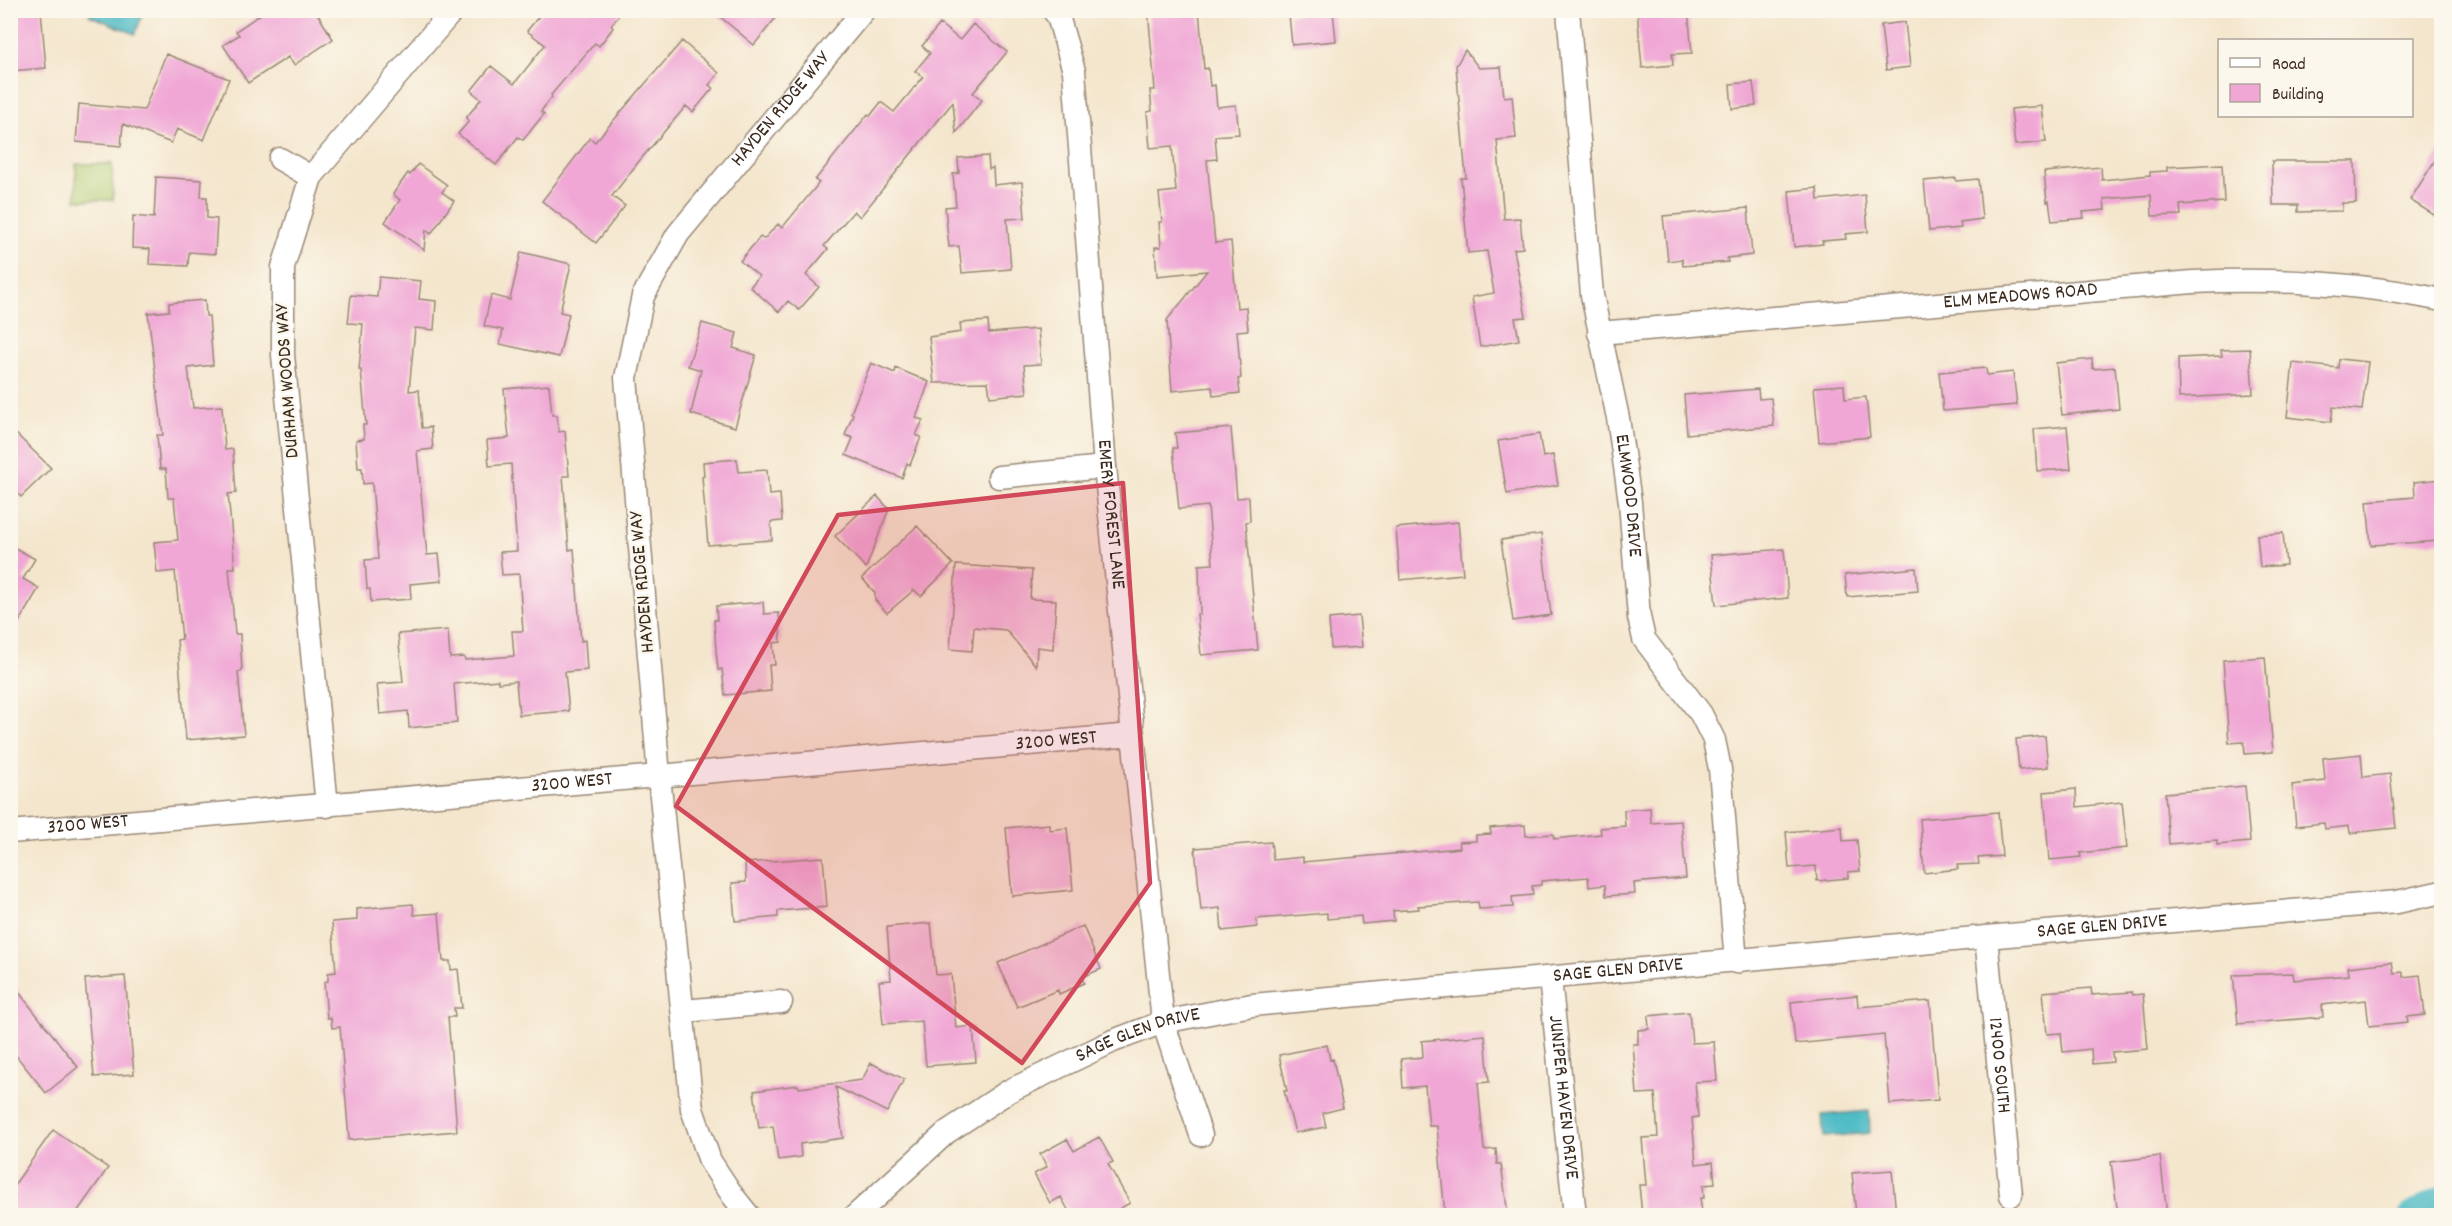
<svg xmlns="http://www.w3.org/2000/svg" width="2452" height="1226" font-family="Dekko,sans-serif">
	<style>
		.green { fill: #afcc72; stroke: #757b48; stroke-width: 1.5 }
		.water { fill: #4bbac4; stroke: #437271; stroke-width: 1.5 }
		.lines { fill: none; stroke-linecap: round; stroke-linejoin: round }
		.canal { stroke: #4bbac4; stroke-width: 27 }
		.building { fill: #f0a7d5 }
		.minor-casing { stroke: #988876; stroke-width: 25 }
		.minor { stroke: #fff; stroke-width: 22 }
		.marked { fill: #d1495b; fill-opacity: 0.2; stroke: #d1495b; stroke-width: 4.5; stroke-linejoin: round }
		.labels { text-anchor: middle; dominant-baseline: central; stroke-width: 5; stroke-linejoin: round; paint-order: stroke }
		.street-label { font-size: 20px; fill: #3b2a1e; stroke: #fbf7ec }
	</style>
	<rect width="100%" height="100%" fill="#fbf7ec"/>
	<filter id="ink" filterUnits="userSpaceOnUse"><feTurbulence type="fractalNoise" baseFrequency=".0167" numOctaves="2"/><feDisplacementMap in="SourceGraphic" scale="12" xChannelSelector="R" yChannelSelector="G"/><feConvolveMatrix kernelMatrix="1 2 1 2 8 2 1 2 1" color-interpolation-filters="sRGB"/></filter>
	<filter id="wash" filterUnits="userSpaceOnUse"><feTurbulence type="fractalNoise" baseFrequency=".008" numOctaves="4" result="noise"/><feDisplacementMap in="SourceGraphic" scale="24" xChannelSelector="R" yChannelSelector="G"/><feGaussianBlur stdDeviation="1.35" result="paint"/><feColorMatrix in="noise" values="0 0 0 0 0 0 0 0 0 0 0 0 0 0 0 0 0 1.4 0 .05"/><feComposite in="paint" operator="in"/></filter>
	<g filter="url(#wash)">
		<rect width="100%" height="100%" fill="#f4e6cd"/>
		<path class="green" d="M76,164H112L113,200H76Z"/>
		<path class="water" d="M128,11L142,17L135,34L89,15L91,11Z
			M1869,1111L1870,1133L1824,1137L1822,1115Z"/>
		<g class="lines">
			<path class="canal" d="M2412,1216L2442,1199"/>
		</g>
		<g id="blocks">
			<path class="building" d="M10,10H41L46,68L10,71Z
				M267,10H315L333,39L294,65L288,57L248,83L223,45L239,35L236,31Z
				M544,10H623L611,25L613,28L599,46L595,43L551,95L552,97L541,111L544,114L523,140L518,137L496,165L458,134L469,121L466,118L481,99L471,91L491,66L514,84L545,45L527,31Z
				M712,10H782L754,45Z
				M1148,10H1199L1204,69L1208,68L1210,86L1215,85L1217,107L1236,105L1239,134L1215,136L1217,159L1207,160L1215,243L1231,241L1237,308L1246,307L1248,330L1237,331L1241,378L1238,379L1240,393L1213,396L1212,387L1172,391L1167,320L1207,271L1157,276L1155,247H1161L1159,222H1162L1159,193L1176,191L1172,146L1150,148L1147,112L1152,111L1150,90H1155Z
				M1637,10H1688L1692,53L1672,54L1673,65L1642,68Z
				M1333,11L1336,41L1292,45L1289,15Z
				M1905,22L1910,67L1886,70L1881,25Z
				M940,24L960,40L973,24L1007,52L973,93L982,100L956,133L953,102L860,217L854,211L824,246L828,249L806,275L819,287L799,310L788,301L779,312L750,287L759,276L740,261L760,237L764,239L778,224L782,228L819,183L815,180L868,114L870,116L881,102L894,112L923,77L915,71L930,53L922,46Z
				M682,41L719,73L709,85L713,88L693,112L686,106L640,160L612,196L625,206L596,243L542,201L590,138L595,142Z
				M1465,50L1479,68L1501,67L1504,97L1512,96L1516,138L1497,140L1504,219L1520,218L1523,248L1514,249L1526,317L1515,318L1519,340L1480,347L1472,297L1494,293L1487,251L1468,253L1461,178H1466L1456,66Z
				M166,54L229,79L204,140L177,129L171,143L123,124L121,146L76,142L79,104L144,110Z
				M1753,82L1756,106L1732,109L1730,84Z
				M2042,106L2046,142L2015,145L2011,109Z
				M2442,149V220L2410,200Z
				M988,156L989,169L993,168L994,185L1022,182L1025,218L1007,219L1011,269L962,273L959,246L949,247L945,207L956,206L953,174L959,173L958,158Z
				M2272,161H2355L2356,203H2342V211L2298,212V205H2273Z
				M418,164L447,185L442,192L454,201L431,234L426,230L424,250L385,222L400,200L393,194L408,173L410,175Z
				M2222,164L2224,202L2180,205L2181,215L2152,216L2151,195L2104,199L2105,210L2083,212L2084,218L2052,221L2049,201L2047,202L2044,172L2101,167L2102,180L2150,175V172L2167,171V167Z
				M156,177L202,180L201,197H207V218L217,219L215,254L189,252L188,266L149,264L150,249L132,248L133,216L154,218Z
				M1956,178V181L1978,179L1982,219L1960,222L1961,228L1929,231L1924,181Z
				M1817,188L1818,200L1865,195L1868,232L1845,234L1846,239L1822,241L1823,244L1794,247L1789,191Z
				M1748,208L1752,255L1727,258L1728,262L1683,266L1682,259L1668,261L1663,216Z
				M521,252L571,264L560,312L569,314L559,357L500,344L503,330L484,326L491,295L510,300Z
				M379,277L421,281L419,299L436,301L434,330L415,328L409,391L419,390L422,428L431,427L433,449L417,451L427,555L439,554L442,581L410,584L411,599L371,602L370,589H367L365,560L378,559L372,483L363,484L362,468H358L356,440L364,439L363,425H366L361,370H359L363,324L348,323L351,295L377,297Z
				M205,300L206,316H209L213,365L188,368L193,408L222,406L225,450L233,449L236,493L228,494L235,568H229L235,634H240L242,671L238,672L244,735L186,740L177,640L182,639L175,571L157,573L154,542L178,540L174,498H168L166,469H160L157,435H163L148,313L169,311V303Z
				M988,321L989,333L1038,329L1041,364L1024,365L1027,393L990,397L988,382L934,383L929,337L961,332L960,323Z
				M702,323L737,333L733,348L756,355L735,427L691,414L701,370L688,366Z
				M2250,349L2253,394L2179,398L2178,358L2222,356L2221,350Z
				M2092,359L2093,369L2115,367L2119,409L2062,415L2056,363Z
				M2339,359L2368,362L2362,410L2333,407L2331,422L2287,417L2293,363L2338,368Z
				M871,363L895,373L896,368L929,382L916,418L923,420L916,435L921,437L910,465L907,463L902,478L846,455L853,438L845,435L853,414L851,413Z
				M1986,368L1987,375L2013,372L2017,405L1943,411L1939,372Z
				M549,385L552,415H557L559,432L565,431L569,476H563L569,550L574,549L581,641L585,640L587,670L565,672L569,711L519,715L516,681L498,683V680L454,684L457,723L409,728L408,711L380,714L377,684L403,682L398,634L448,630L450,658L464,657L465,660L514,656L512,631H523L519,574L502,575L500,552L517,551L511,464L489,466L487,440L509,438L504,389Z
				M1844,385L1845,399L1866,397L1870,437L1819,442L1814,387Z
				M1758,389L1759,399L1771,398L1774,426L1687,434L1684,395Z
				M2067,426L2071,469L2037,471L2034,429Z
				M10,428L51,468L21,497L10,486Z
				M1231,428L1237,498L1249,497L1250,521L1246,522L1258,650L1201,655L1197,614H1200L1199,565L1213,564L1208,506L1179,509L1173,448H1177L1175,433Z
				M1539,434L1543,457L1553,455L1558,485L1507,494L1498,441Z
				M737,459L739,472L767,470L769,495L780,494L782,521L771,522L772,540L708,545L702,477L704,476L703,462Z
				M2442,479V541L2371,545L2367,501L2415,497L2414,482Z
				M877,496L889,509L866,568L835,536Z
				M1458,522L1463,574L1400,580L1396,528Z
				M917,526L953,564L921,596L914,590L887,613L875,600V593L862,578Z
				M2283,533L2286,565L2260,567L2257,535Z
				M1541,534L1551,615L1513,621L1501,540Z
				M10,545L35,559L23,579L39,588L10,637Z
				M1784,549L1788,598L1716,605L1711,555Z
				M956,565L1032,570L1030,599L1056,600L1053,649L1037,647L1036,666L1006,630L974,627L972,651L950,649Z
				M1916,568L1918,591L1847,597L1845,575Z
				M763,602L764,614L779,613L781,642L773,643L775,665H769L771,691L725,695L722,669L718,670L716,650L714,620H717L716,606Z
				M1359,616L1362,647L1331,649L1329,619Z
				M2265,657L2273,752L2245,754L2244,742L2229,743L2223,660Z
				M2045,736L2048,767L2019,770L2016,739Z
				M2361,754L2363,777L2390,774L2396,828L2350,833L2349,826L2325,829L2324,823L2296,826L2292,785L2325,781L2323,758Z
				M2245,786L2250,842L2217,845V840L2169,844L2165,793Z
				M2076,789L2077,807L2122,802L2127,848L2080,853L2081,857L2049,860L2044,792Z
				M1650,808L1651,823L1681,821L1686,878L1634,883L1635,894L1606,896L1605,885L1589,887L1588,877L1541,881V885L1532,886L1533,895L1512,897L1513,907L1479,909L1478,902L1418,906L1419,909L1393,911L1394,921L1362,924L1361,916L1327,919V913L1256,919L1257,927L1222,931L1220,908L1201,910L1195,848L1271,842L1273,860L1303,857V862L1460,848L1459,842L1476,841V835L1491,834L1490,828L1525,825L1526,836L1553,834L1554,839L1601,834L1600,828L1625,826L1624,810Z
				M1998,812L2002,856L1978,858L1979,864L1957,865L1958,869L1924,873L1920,819Z
				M1049,824V830L1067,828L1073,890L1012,896L1006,828Z
				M1842,827L1843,841L1857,840L1860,871L1848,872V878L1817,881L1816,866L1789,868L1786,832Z
				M823,857L827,907L778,911V917L735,921L732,883L746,882L745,863Z
				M413,904L414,915L439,913L443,961H450L451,970L458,969L462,1008H454L455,1017H448L457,1131L349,1140L340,1027L332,1028L331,1018H327L324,982L328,981V973L336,972L332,922L357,920V909Z
				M931,923L936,975L951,974L956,1028L973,1026L976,1062L926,1066L922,1021L883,1024L879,981L891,980L887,927Z
				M1083,926L1101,969L1082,977L1084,983L1059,994L1058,990L1017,1007L998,963Z
				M2392,962L2394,973L2403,972V977L2420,975L2425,1015L2407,1017L2408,1022L2369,1026L2366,1000L2322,1005L2323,1017L2238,1024L2233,975L2293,973L2294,980L2349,975L2348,967Z
				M125,976L134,1074L94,1077L85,979Z
				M10,981L78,1067L46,1093L10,1048Z
				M2091,988L2092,995L2132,992L2133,995L2143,994L2148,1049L2112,1052L2113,1062L2092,1064L2091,1049L2063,1052L2061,1033L2047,1034L2043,992Z
				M1857,995L1858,1007L1930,1001L1938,1100L1890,1104L1884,1035L1795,1044L1791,1002Z
				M1689,1012L1692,1043L1714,1042L1717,1081L1695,1082L1698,1117L1692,1118L1696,1164L1713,1162L1715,1184L1703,1185L1704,1198H1700L1702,1213H1693V1215H1642L1639,1185H1646L1642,1138L1658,1137L1655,1093L1637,1094L1633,1044H1638V1030L1649,1029L1648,1016Z
				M1485,1035L1489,1082L1478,1083L1484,1150L1496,1149L1497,1164H1501L1508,1215H1445L1437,1126H1429L1425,1086L1403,1088L1401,1059L1423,1057L1422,1041Z
				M1327,1045L1330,1060L1333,1059L1343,1108L1323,1113L1326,1127L1295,1133L1284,1091H1287L1279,1055Z
				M871,1063L904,1079L887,1112L836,1087L843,1138L800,1144L801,1157L778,1160L773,1126L759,1128L754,1091L798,1085L799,1088L862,1080Z
				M53,1130L108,1168L75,1215H10V1191Z
				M1099,1137L1113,1162L1108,1164L1130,1203L1108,1215H1071L1061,1197L1050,1203L1034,1174L1047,1167L1040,1154L1067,1139L1074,1151Z
				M2160,1156L2167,1215H2118L2111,1162Z
				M1892,1170L1896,1215H1856L1852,1173Z"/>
		</g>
	</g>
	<g filter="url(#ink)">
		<use href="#blocks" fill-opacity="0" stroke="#988876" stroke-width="1.5"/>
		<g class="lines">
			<defs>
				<g id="minor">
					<path id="s1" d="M1053,10L1058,16L1074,71L1105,467L1163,1022L1201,1135"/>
					<path id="s2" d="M1568,10L1592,295L1618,418L1630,502L1639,617L1644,639L1701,714L1714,740L1720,769L1736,962"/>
					<path d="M280,159L311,177"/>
					<path id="s3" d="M1599,333L2193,282C2278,278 2359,283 2442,300"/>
					<path d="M999,477L1105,467"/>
					<path d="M327,806L283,355V267L311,177L453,10"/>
					<path id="s4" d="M10,832L1132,735"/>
					<path id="s5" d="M1986,937L2011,1195"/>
					<path id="s6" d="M1550,978L1575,1216"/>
					<path d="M684,1011L781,1002"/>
					<path id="s7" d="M749,1216L733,1196L710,1161L692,1109L659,776L626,378L643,296L678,234L864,10"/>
					<path id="s8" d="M855,1216L947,1132L1009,1091L1113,1041L1163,1022L1252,1005L1986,937L2397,902L2442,892"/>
				</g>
			</defs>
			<use href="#minor" class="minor-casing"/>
			<use href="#minor" class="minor"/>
		</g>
	</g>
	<path class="marked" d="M1123,483L1150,883L1022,1063L676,806L838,515Z"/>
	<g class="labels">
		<g class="street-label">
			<text stroke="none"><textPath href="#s7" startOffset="1173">HAYDEN RIDGE WAY</textPath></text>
			<text stroke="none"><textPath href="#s3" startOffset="423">ELM MEADOWS ROAD</textPath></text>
			<text transform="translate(288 381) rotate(-94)">DURHAM WOODS WAY</text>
			<text stroke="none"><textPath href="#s2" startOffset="490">ELMWOOD DRIVE</textPath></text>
			<text stroke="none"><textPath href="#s1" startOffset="510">EMERY FOREST LANE</textPath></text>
			<text transform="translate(643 582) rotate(-95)">HAYDEN RIDGE WAY</text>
			<text stroke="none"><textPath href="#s4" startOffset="1050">3200 WEST</textPath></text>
			<text stroke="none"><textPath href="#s4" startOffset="564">3200 WEST</textPath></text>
			<text stroke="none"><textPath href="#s4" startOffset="78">3200 WEST</textPath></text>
			<text stroke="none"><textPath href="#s8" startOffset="1312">SAGE GLEN DRIVE</textPath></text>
			<text stroke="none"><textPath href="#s8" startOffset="826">SAGE GLEN DRIVE</textPath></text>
			<text stroke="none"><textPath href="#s8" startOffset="340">SAGE GLEN DRIVE</textPath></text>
			<text stroke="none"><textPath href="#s5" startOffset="129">12400 SOUTH</textPath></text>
			<text stroke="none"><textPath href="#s6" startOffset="120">JUNIPER HAVEN DRIVE</textPath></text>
		</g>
	</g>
	<rect width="2452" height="1226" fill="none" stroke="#fbf7ec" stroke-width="36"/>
	<rect x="2218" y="39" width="195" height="78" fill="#fbf7ec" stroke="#aea59a" stroke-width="1.5"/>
	<rect x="2230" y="58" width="30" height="9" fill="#ffffff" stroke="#aea59a" stroke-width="1.5"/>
	<text x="2272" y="69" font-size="18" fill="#3b2a1e">Road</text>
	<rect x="2230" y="84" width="30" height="18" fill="#f0a7d5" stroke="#aea59a" stroke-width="1.5"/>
	<text x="2272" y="99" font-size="18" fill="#3b2a1e">Building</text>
</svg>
